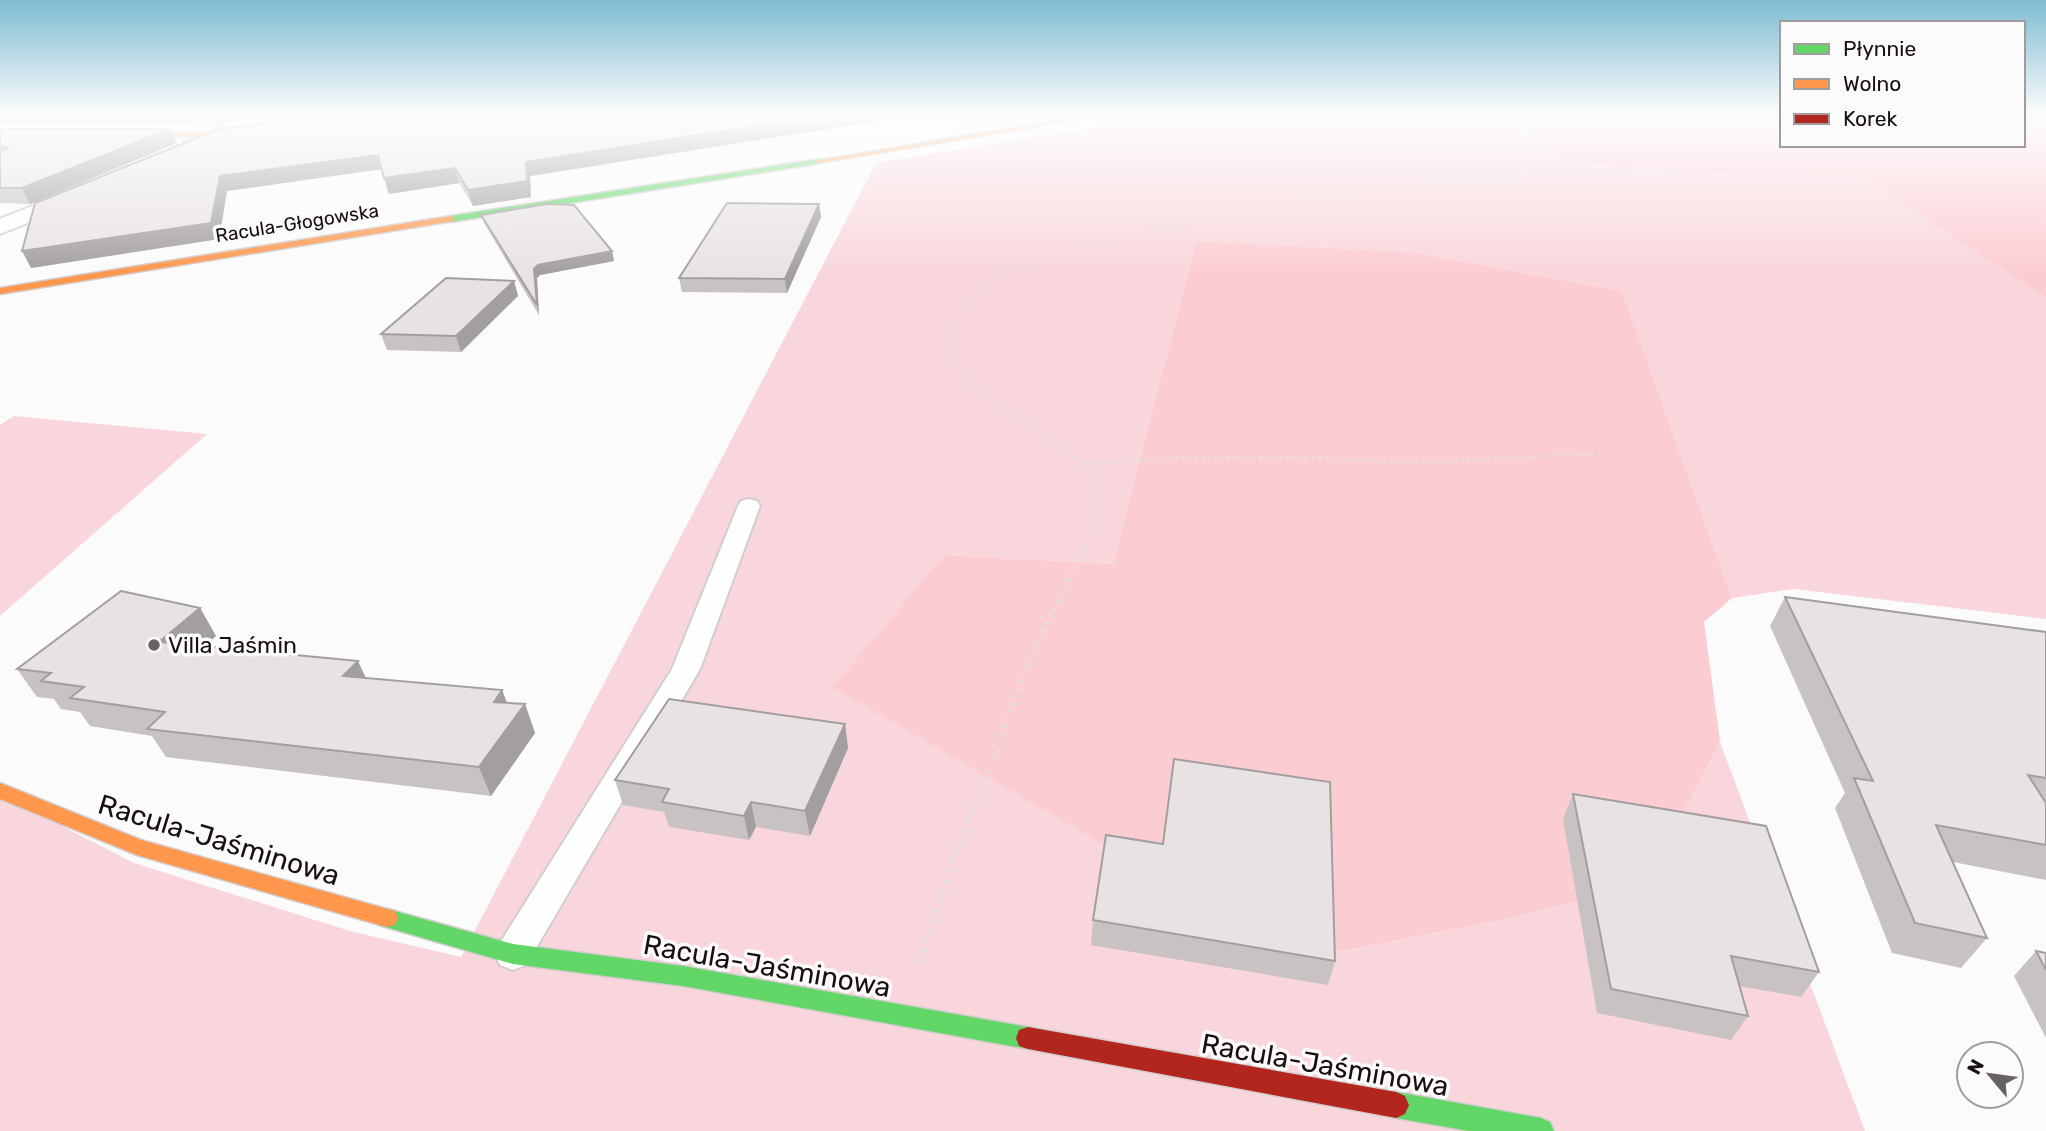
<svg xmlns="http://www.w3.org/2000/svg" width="2046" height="1131" font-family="Rubik,sans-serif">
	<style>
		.green { fill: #f9d6db }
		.forest { fill: #fcccd3 }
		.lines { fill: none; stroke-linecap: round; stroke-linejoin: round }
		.lane-casing { stroke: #d3cdce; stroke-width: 4 }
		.street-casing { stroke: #d3cdce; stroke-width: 4 }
		.fast-casing { stroke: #d3cdce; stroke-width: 3 }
		.slow-casing { stroke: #d3cdce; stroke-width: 3 }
		.jam-casing { stroke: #d3cdce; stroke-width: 3 }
		.path-far3 { stroke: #e0e0e0; stroke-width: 2.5; stroke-dasharray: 1 2.5; stroke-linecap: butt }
		.path-far2 { stroke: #e0e0e0; stroke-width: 3.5; stroke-dasharray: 2 4.5; stroke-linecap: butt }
		.path-far1 { stroke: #e0e0e0; stroke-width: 5; stroke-dasharray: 2 6; stroke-linecap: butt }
		.path { stroke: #e0e0e0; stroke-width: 6; stroke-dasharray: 2.5 8; stroke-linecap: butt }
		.lane { fill: #fefefe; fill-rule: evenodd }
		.street { fill: #fefefe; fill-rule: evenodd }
		.fast { fill: #63d668; fill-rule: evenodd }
		.slow { fill: #ff974d; fill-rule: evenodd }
		.jam { fill: #b3261e; fill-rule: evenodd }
		.wall { fill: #c8c2c3 }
		.shaded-wall { fill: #a39e9f }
		.building { fill: #e9e2e3; stroke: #a39e9f; stroke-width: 2 }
		.poi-dot { fill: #696262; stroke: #fbfbfb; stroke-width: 2.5 }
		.labels { text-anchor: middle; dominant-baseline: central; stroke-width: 7; stroke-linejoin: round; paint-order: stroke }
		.far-street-label { font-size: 19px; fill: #1a0f10; stroke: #fbfbfb }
		.poi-label { font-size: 23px; fill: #1a0f10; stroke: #fbfbfb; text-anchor: start }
		.near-street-label { font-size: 28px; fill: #1a0f10; stroke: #fbfbfb }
	</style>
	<rect width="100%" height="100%" fill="#fbfbfb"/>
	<path class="green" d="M1160,116H1540L1564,165L1862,177L2046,298V619L1794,589L1732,598L1622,291L1411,252L1196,241L1113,564L945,555L1303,959L1517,917L1624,888L1676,826L1720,742L1865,1131H0V794L134,863L350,931L461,957L876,163Z
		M14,416L207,434L0,616V425Z"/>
	<path class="forest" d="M950,116H1067L978,130Z
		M1782,116V145H2023V116H2046V298L1862,177L1564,165L1540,116Z
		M1196,241L1411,252L1622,291L1732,598L1704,622L1720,742L1676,826L1624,888L1517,917L1302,959L833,687L945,555L1113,564Z"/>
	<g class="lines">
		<defs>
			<path id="lane" d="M749,499L757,501L760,506L700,669L526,965L513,970L500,965L495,954L500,943L672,669L738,506L741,501Z"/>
			<path id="street" d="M249,116H276L273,120L199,150H185L182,146L185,142Z
				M82,186L90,188L93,193L90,198L0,234V219Z"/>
			<path id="fast" d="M819,159H822V163L451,222L446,219L451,216Z
				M387,909L513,944L683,966L1028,1027L1037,1030L1040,1038L1037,1046L1028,1049L683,986L513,964L379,925L376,918L379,911Z
				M1396,1092L1541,1118L1550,1122L1554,1131H1469L1396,1118L1387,1114L1383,1105L1387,1096Z"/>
			<path id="slow" d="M1082,116H1102L819,163L815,161Z
				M257,128L260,132L220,137L121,136L117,134L121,132L220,133Z
				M451,216L454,217V221L0,294V288Z
				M0,783L141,840L387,909L395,911L398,918L395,925L387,927L137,855L0,799Z"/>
			<path id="jam" d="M1028,1027L1396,1092L1405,1096L1409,1105L1405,1114L1396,1118L1028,1049L1019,1046L1016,1038L1019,1030Z"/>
		</defs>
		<use href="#lane" class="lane-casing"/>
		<use href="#street" class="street-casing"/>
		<use href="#fast" class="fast-casing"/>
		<use href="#slow" class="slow-casing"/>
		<use href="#jam" class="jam-casing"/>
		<path class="path-far3" d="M971,381L956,362L952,344L955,323L980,287L1000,273L1072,248L1326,194L1391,186L1507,178L1519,173L1529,161L1518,116"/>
		<path class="path-far2" d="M969,380L978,391L1085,464C1110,509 1092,531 1072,572
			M1085,464L1154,459L1315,458L1420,463L1597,453"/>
		<path class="path-far1" d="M970,817L993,762L1021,678L1073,570"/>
		<path class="path" d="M920,962L951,864L971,815"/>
		<use href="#lane" class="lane"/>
		<use href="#street" class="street"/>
		<use href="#fast" class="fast"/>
		<use href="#slow" class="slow"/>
		<use href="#jam" class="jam"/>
	</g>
	<path class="wall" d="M0,116H242L218,126L0,125Z
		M320,116H891V119L530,176L531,197L473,206L459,183L389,194L381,169L227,191L219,239L31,268Z
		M0,129L177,143L30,204L0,203Z
		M819,204L821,217L787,293L682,292L679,278Z
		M481,215L612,251L614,261L540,275L537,278L539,315L484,223Z
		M514,281L518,296L461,352L387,350L381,334Z
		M1785,597L2046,632V880L1953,862L1987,938L1961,968L1892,953L1835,808L1845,793L1770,626Z
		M200,608L216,636L204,647L366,678L502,690L507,703L525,704L535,733L491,796L166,757L152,736L90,726L80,712L61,709L54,699L37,697L17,669Z
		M845,724L848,748L810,836L756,827L749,840L669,827L664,812L623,805L615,780Z
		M1573,794L1819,972L1801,997L1739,986L1748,1016L1731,1040L1597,1013L1563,819Z
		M1163,844L1335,961L1328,985L1091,945L1093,920Z
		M2036,951L2046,953V1038L2014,976Z"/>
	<path class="shaded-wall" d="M214,116H242L218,126Z
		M276,116H301L277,119Z
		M819,116H891V119L530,176L531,197L473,206L468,190L526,162Z
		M170,129L177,143L30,204L22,188Z
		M378,155L382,169L227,191L219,239L31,268L22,251L220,176Z
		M455,168L459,183L389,194L384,178Z
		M819,204L821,217L787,293L785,279Z
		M612,251L614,261L540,275L537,278L539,315L537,305L534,269L538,265Z
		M514,281L518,296L461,352L456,336Z
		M200,608L216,636L176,670L159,642Z
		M358,661L371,689L343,676Z
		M502,690L513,719L494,702Z
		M525,704L535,733L491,796L479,767Z
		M845,724L848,748L810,836L805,811Z
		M751,802L756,827L749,840L744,816Z"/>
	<path class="building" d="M320,116H819L526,162L527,181L468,190L455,168L384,178L378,155L220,176L211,223L22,251L35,203L219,129Z
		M0,129H170L22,188H0V151L9,148L0,147Z
		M727,203L819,204L785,279L679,278Z
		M547,204L574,205L612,251L538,265L534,269L537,305L481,215Z
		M446,278L514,281L456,336L381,334Z
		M121,591L200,608L159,642L358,661L343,676L502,690L494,702L525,704L479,767L147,729L165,712L70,698L84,687L41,681L51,673L17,669Z
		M1785,597L2046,632V778L2028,775L2046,803V845L1936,825L1987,938L1915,923L1854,778L1873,781Z
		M669,699L845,724L805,811L751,802L744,816L662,802L669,789L615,780Z
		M1174,759L1330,782L1335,961L1093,920L1106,835L1163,844Z
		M1573,794L1766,826L1819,972L1731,956L1748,1016L1611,989Z
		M2036,951L2046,953V970Z"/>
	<linearGradient id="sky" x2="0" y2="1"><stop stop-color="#7ebbd2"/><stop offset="0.42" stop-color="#fdfdfd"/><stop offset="1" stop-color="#fdfdfd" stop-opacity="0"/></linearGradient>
	<rect width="2046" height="275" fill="url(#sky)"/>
	<circle class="poi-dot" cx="154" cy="645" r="7"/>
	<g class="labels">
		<g class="far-street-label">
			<text transform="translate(297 223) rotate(-9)">Racula-Głogowska</text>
		</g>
		<g class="poi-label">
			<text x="168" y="645">Villa Jaśmin</text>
		</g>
		<g class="near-street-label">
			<text transform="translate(219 840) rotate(17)">Racula-Jaśminowa</text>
			<text transform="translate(767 966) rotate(10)">Racula-Jaśminowa</text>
			<text transform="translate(1325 1065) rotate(10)">Racula-Jaśminowa</text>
		</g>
	</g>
	<rect x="1780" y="21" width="245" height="126" fill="#fbfbfb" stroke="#a19d9d" stroke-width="2"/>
	<rect x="1794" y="44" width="35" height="10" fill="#63d668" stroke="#a19d9d" stroke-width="2"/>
	<text x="1843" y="56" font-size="21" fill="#1a0f10">Płynnie</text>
	<rect x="1794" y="79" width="35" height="10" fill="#ff974d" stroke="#a19d9d" stroke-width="2"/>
	<text x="1843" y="91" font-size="21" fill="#1a0f10">Wolno</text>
	<rect x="1794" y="114" width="35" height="10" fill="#b3261e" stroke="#a19d9d" stroke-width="2"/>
	<text x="1843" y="126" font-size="21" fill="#1a0f10">Korek</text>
	<g transform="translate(1990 1075) rotate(299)"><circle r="33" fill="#fbfbfb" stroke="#a19d9d" stroke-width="2"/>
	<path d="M0-5L12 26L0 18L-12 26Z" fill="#696262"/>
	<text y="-10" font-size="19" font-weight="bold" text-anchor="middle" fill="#1a0f10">N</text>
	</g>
</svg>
